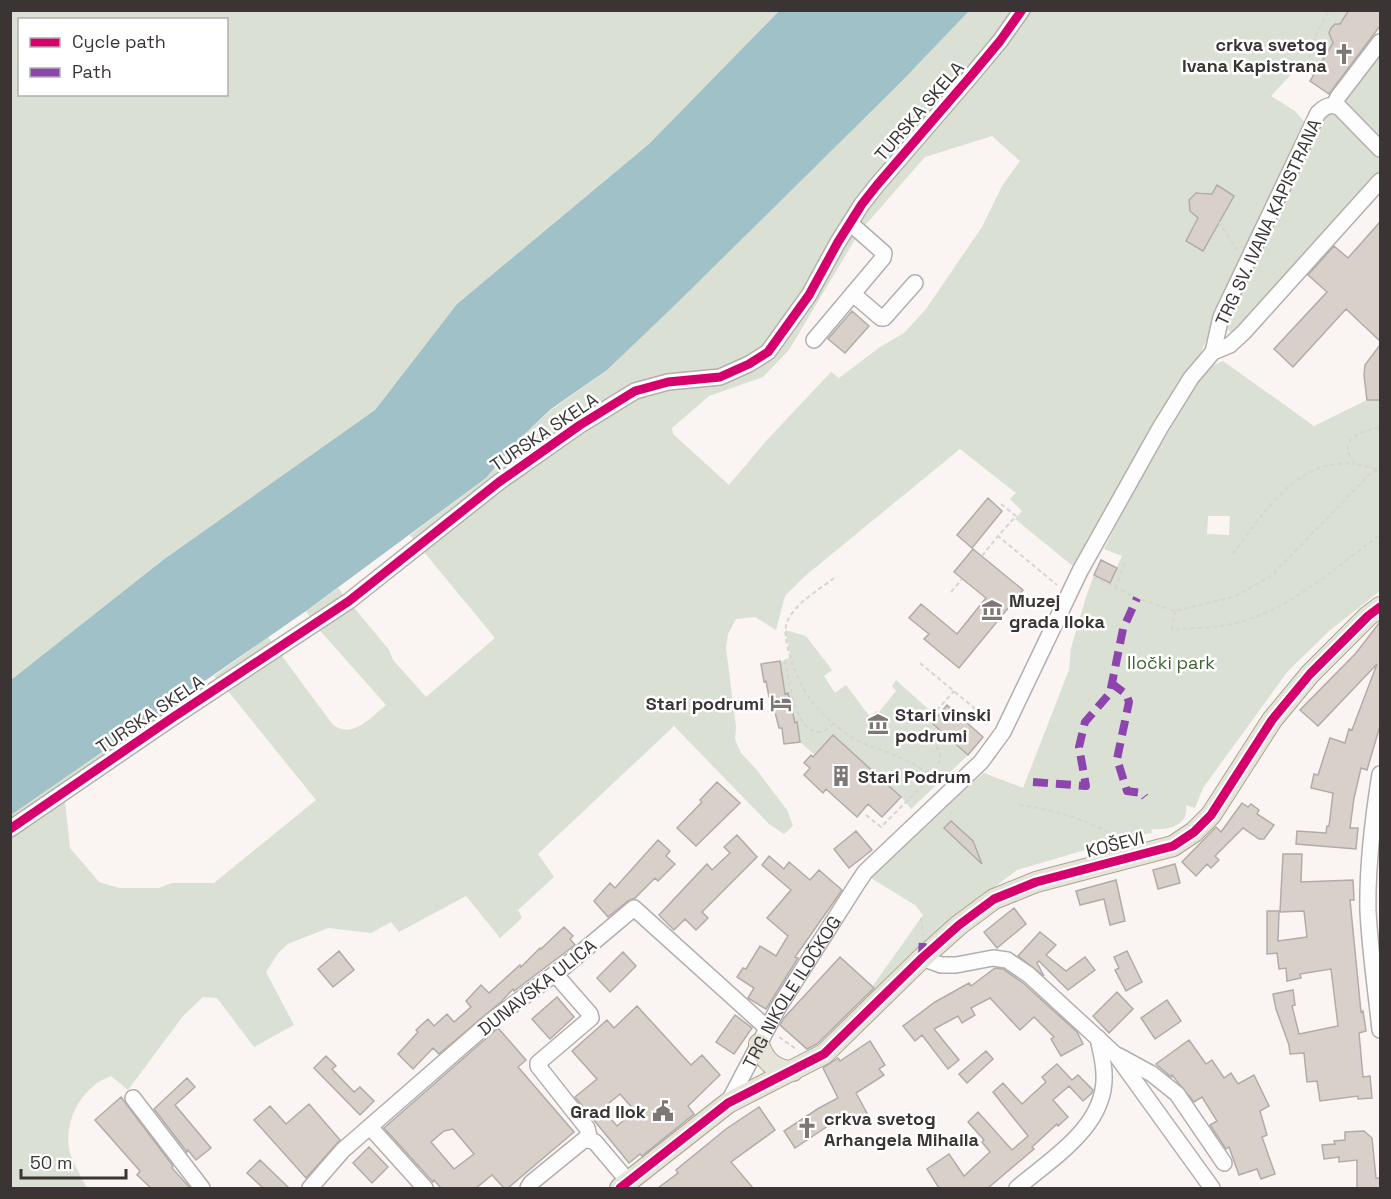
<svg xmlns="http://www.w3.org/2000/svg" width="1391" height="1199" font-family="'Space Grotesk',sans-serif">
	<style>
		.green { fill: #dae0d3; fill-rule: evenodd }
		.water { fill: #a0c1c7 }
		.building { fill: #dad0ca; stroke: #b0acaa; stroke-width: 1.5; fill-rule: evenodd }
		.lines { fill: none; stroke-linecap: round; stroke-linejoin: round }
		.minor-casing { stroke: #b4afae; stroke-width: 18 }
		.major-casing { stroke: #aca595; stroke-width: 22 }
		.path { stroke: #d6d5d4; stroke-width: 2; stroke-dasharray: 4.5 3; stroke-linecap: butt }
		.minor { stroke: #fefdfd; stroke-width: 15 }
		.major { stroke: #e6e3d9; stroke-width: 20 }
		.quiet { stroke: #8e44ad; stroke-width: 8; stroke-dasharray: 15 8; stroke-linecap: butt }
		.cycleway-casing { stroke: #fff; stroke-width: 13 }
		.cycleway { stroke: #d6006c; stroke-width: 9 }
		.labels { text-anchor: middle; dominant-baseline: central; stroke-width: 5; stroke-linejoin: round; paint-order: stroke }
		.poi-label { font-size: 18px; font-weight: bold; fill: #3a3534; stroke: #fff; text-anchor: start }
		.street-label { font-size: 18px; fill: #3a3534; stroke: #fff }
		.park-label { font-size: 18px; fill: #406332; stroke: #fff }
	</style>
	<rect width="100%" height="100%" fill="#faf4f2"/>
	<path class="green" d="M1350,10L1341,25L1335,24L1331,28L1329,33L1331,38L1339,44L1330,48L1323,59L1327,62L1316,77L1297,68L1271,96L1295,111L1307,125L1201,352L1142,446L1074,567L1015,519L1022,511L1010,499L1016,493L960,449L805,576L785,596L776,630L755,617L736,619L728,634L726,648L736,727L735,739L741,753L756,769L787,810L793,826L784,834L769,824L674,726L538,854L554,877L518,910L522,918L500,938L466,896L399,932L391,922L371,933L328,928L288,944L279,952L266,972L294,1025L254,1047L217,998L203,997L183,1016L128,1090L111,1076C82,1086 64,1120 69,1149C72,1162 81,1176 87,1188H11L10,815L164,710L171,719L64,792L70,848L99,882L119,888H159L172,883H214L316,800L223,685L214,676L268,637L333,725C353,739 370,718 386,705L315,625L306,611L338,588L389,650L393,660L426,697L495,638L410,535L486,478L517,440L551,410L607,370L901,82L969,11ZM992,136L1020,161L1002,186L982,227L926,309L904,333L880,347L839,378L831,372L766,441L729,485L673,434L672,428L709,396L763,377L789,350L860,231L925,157ZM1217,185L1234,196L1203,250L1199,217L1190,211L1189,200C1194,191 1203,189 1211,197Z
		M10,11H779L649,144L457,304L375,410L163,560L11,680ZM20,20H226V94H20Z
		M1380,54V139L1342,100Z
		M1331,111L1380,159V173L1238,333C1229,333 1226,330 1224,321L1321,115Z
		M1223,361L1314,426L1367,400H1380V591L1329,631L1288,671L1203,788L1195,808L1186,805C1189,826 1168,830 1151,829L1152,833L1136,835L1017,870L946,924L897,975L844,1021L874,988L872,987L923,915L915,905L869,877L875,867L984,773L1023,788L1069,670L1071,648L1086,597L1094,575L1110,582L1122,556L1104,549L1131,496L1206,368ZM1208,516H1230L1229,535L1207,534Z
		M785,630L806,636L832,670L824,676L835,693L846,685L870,717L876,711L879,712L896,691L892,686L896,680L937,717L932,723L968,755L911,809L901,797L833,735L815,755L800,742L797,723H795L787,693L785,694L780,662L791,657Z"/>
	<path class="water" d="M779,11H969L901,82L678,302L607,370L551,409L518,440L486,478L306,611L11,815V680L163,560L375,410L457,304L649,144Z"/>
	<path class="building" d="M1349,10H1380V26L1329,94L1310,81L1333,43L1329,33L1331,28L1335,24H1340Z
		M1217,185L1234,196L1203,251L1186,241L1198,218L1190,211L1189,200L1196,193L1212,194Z
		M1380,222V341L1346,309L1293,367L1274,349L1327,292L1308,275L1334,246L1348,258Z
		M852,311L869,326L845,353L828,339Z
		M1380,345V400H1367L1364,375L1365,365Z
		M988,498L1002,511L972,548L957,535Z
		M973,549L1023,590L959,668L924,639L929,634L909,618L921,604L957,634L986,598L954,572Z
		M1101,560L1117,568L1110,583L1094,575Z
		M1380,622V726L1367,770L1361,768L1354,798L1350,828H1358L1356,849L1296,844L1297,831L1326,833L1327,826H1329L1333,793L1311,788L1314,774L1318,775L1330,738L1345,743L1349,729L1352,730L1377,664L1318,726L1300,710L1356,653Z
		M780,661L785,694L788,693L795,723L797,722L800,742L784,744L782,728H779L771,696L769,697L766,681L764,682L761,664Z
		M947,705L983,737L968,755L932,723Z
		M833,735L901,797L882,817L868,804L857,817L826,789L823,793L804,775L810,768L804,763L811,755L813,757Z
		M717,782L740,803L696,846L677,828L702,802L700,800Z
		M1242,803L1248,807L1251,804L1259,810L1257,814L1274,825L1264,839H1259L1243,828L1215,856L1219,860L1211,868L1207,864L1196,876L1182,862L1216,827L1221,832Z
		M951,821L973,841L982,864L944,828Z
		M856,831L872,850L849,868L834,849Z
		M737,835L757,857L702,912L708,918L696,930L685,919L674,930L659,915L707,864L712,870L730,853L724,847Z
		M658,840L670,851L666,856L675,864L658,881L655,878L635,898L628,901L608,917L594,901L610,883L615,888Z
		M1283,854H1302L1301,882L1353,880L1354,900H1350L1361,1012L1363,1011L1366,1031L1359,1033L1363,1077L1370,1076L1372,1098L1358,1099V1096L1320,1101L1317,1081L1307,1082L1304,1053L1290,1054L1289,1045L1276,1009L1273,994L1293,990L1295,1005L1292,1006L1299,1034L1338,1026L1331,969L1300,974L1301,978L1287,981L1286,968L1279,969L1277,953L1267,954V911H1279L1278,941L1307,937L1304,911L1280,912Z
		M769,856L784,869L789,862L810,880L819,870L842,890L795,957L798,958L766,1009L748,998L754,988L737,977L743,968L746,969L760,946L776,956L788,936L767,918L791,890L762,865Z
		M1175,864L1180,883L1158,889L1153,870Z
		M1116,880L1125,921L1110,925L1104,899L1080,905L1076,891Z
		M1014,908L1026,924L997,948L984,932Z
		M564,927L573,936L570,939L575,945L514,991L513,989L502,1001L439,1054L433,1048L413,1069L398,1054L418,1032L416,1030L428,1019L434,1026L447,1014L454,1022L471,1007L466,1001L481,985L489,993L520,965L521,967L540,948L541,949Z
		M1040,932L1056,945L1046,955L1066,971L1085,957L1095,970L1068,990L1039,961L1037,963L1044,976L1018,956Z
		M339,951L354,970L333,987L318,969Z
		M1127,951L1142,982L1126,991L1115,970L1119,968L1114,957Z
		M623,952L636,966L610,992L597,978Z
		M840,957L874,988L817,1044L807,1049L780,1025L784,1018Z
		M995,968L1003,969L1023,983L1077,1032L1083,1044L1061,1056L1051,1039L1054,1037L1034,1017L1020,1030L990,998L971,1008L975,1015L962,1023L958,1016L934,1029L959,1060L948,1069L922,1035L915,1041L903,1026L935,1002L969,983L971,986Z
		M1117,992L1133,1009L1109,1033L1093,1016Z
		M557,997L574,1017L550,1039L532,1019Z
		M1167,1000L1181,1021L1155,1039L1141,1018Z
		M637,1006L691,1065L702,1055L720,1075L688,1106L694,1114L642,1156L640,1154L629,1163L575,1097L597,1079L572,1051L607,1020L614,1028ZM620,1094L635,1111L617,1126L602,1109Z
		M735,1015L752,1028L734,1054L716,1042Z
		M498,1028L526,1060L518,1067L574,1132L508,1188H504L492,1175L476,1188H441L434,1180L433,1182L384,1128ZM453,1129L474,1154L454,1169L431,1142L444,1131Z
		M1189,1040L1206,1064L1212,1060L1224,1078L1231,1073L1238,1084L1254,1075L1269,1106L1260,1111L1267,1135L1262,1137L1275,1174L1261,1179L1257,1169L1239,1175L1229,1147L1226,1149L1210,1125L1217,1121L1202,1097L1194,1102L1172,1075L1171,1077L1156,1064Z
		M870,1041L885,1065L879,1069L884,1075L856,1093L869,1117L852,1125L846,1114L795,1148L784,1131L819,1108L838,1098L823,1068L838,1058L840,1061Z
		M986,1051L993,1059L967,1083L959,1074Z
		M326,1056L336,1066L332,1069L354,1092L360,1087L374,1101L360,1115L314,1068Z
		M1057,1064L1072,1080L1078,1075L1093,1090L1092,1093L1083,1101L1069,1086L1053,1100L1068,1117L1058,1126L1057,1124L1032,1147L1034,1149L988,1188H939L927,1169L949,1154L964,1176L990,1152L982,1142L984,1140L968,1122L978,1112L1012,1150L1028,1136L993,1092L1003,1083L1022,1104L1046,1082L1042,1077Z
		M187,1078L195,1087L175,1105L211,1148L196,1160L188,1150L187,1152L154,1109Z
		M121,1097L173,1166L172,1168L190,1188H151L137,1175L140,1171L95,1120Z
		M309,1104L340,1140L306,1178L254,1120L270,1106L286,1124Z
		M759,1107L775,1130L731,1162L753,1188H658L678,1173L676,1170L726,1129Z
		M1364,1131L1372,1138L1376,1178H1380V1188H1357V1160L1339,1162V1157L1324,1159L1322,1145L1335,1144L1334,1141L1345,1140V1132Z
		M369,1147L388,1167L372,1183L353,1163Z
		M260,1160L289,1188H263L247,1173Z"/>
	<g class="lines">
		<defs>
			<g id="minor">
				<path d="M1334,105L1338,97L1380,42"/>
				<path d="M853,294L881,318H884L915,283"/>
				<path d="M814,340L883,258L884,253L850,223"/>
				<path d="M1213,352L1230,345L1244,332L1380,181"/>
				<path d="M1380,774C1373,818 1367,866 1368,911C1370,951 1376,990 1380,1030"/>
				<path d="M10,829L172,718L349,601L499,482L580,425L635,391L668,382L720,377L749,364L768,352L809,295L838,242L862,204L877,185L970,77L1000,41L1022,10"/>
				<path d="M922,958L941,965H956L993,958L1007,960L1029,975L1116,1055L1212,1188"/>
				<path d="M555,974L590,1014L591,1018L538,1063V1066L587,1128L590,1140"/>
				<path d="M1119,1056L1152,1074L1177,1094L1224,1163"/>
				<path d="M133,1098L202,1188"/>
				<path id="s1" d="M728,1103L778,1008L857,884L865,872L981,762L1003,732L1080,571L1160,428L1191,378L1213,352L1221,317L1318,113C1325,106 1331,103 1340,108L1380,149"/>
				<path d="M370,1127L425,1188"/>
				<path d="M310,1188L343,1150L491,1021L564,967L634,908L767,1028"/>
				<path d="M528,1188L531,1183L585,1139L595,1142L628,1181"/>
				<path d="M1017,1188C1051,1159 1107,1126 1104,1074C1104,1062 1100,1049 1098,1038"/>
			</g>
			<path id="major" d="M759,1044C764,1061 775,1071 793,1071
				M620,1188L728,1103L824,1054L922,958L959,925L994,899L1036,882L1173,846L1194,832L1211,815L1272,720L1310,674L1368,616L1380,607"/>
		</defs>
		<use href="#minor" class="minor-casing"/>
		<use href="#major" class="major-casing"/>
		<path class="path" d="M1305,72L1315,37L1329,10
			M1219,222L1237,250
			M1376,469L1355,464C1353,460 1349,455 1348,451C1345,434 1370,430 1380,427
			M1001,504L1016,516L998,536L1057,585
			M1233,554C1263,514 1297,457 1355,464
			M982,556L998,536
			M1094,577L1137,598L1175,611L1236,596L1271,576L1370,474L1380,468
			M834,578C819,590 795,603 787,622C780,640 799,684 810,699C820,713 837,727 851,737C863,744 876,748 889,753C907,760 925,770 942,781
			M1115,588L1126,560
			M951,592L962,579
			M1175,611L1172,630C1193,628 1216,628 1236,623C1290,610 1336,567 1380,535
			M785,660C788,676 796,740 823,731C827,730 831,726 834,723
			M920,663L991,722
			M1019,805C1057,810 1091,821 1124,841
			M866,815L881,827L933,775L941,758L928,726V720L954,691
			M921,918L923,936
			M779,1037L796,1049"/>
		<use href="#minor" class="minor"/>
		<use href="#major" class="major"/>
		<path class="quiet" d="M1111,683L1126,694L1129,702L1117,759L1127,791L1142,793L1145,797
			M1033,782L1086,786L1079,747L1085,722L1110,693L1123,629L1137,598
			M922,958L923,936"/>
		<defs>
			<path id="cycleway" d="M10,829L172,718L349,601L499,482L580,425L635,391L668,382L720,377L749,364L768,352L809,295L838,242L862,204L877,185L970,77L1000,41L1022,10
				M620,1188L728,1103L824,1054L922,958L959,925L994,899L1036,882L1173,846L1194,832L1211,815L1272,720L1310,674L1368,616L1380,607"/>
		</defs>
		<use href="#cycleway" class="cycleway-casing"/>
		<use href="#cycleway" class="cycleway"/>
	</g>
	<defs>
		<symbol id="church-bare" viewBox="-9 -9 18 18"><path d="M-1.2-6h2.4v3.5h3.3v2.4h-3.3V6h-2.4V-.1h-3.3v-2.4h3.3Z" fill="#7d7876" stroke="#fff" stroke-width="2.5" paint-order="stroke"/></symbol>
		<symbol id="museum-bare" viewBox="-9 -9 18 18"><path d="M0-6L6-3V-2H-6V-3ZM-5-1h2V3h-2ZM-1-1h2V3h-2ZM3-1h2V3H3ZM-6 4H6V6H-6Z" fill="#7d7876" stroke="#fff" stroke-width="2.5" paint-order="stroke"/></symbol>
		<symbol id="hotel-bare" viewBox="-9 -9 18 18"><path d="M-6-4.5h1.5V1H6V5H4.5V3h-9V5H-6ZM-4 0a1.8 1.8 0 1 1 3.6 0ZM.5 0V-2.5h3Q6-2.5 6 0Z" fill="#7d7876" stroke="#fff" stroke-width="2.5" paint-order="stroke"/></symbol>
		<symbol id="building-bare" viewBox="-9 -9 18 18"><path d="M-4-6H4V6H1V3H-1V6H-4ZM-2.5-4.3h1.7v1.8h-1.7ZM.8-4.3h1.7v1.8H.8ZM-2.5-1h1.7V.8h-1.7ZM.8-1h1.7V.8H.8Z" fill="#7d7876" stroke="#fff" stroke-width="2.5" paint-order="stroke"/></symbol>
		<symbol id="civic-bare" viewBox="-9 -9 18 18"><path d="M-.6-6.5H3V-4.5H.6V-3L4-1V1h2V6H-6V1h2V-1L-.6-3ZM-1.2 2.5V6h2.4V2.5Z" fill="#7d7876" stroke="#fff" stroke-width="2.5" paint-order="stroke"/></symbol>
	</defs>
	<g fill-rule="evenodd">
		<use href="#church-bare" x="1329" y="39" width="30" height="30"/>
		<use href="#museum-bare" x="977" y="595" width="30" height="30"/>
		<use href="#hotel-bare" x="766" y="688" width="30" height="30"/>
		<use href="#museum-bare" x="863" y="709" width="30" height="30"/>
		<use href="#building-bare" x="826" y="761" width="30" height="30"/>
		<use href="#civic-bare" x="648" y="1096" width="30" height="30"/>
		<use href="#church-bare" x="792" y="1113" width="30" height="30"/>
	</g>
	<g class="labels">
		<g class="poi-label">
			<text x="1327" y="44" text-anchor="end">crkva svetog<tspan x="1327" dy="21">Ivana Kapistrana</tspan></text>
			<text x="1009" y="600">Muzej<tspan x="1009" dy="21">grada Iloka</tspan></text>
			<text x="764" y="703" text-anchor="end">Stari podrumi</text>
			<text x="895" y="714">Stari vinski<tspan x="895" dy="21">podrumi</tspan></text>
			<text x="858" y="776">Stari Podrum</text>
			<text x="646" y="1111" text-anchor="end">Grad Ilok</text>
			<text x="824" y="1118">crkva svetog<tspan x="824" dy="21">Arhangela Mihaila</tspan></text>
		</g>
		<g class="street-label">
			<text transform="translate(919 111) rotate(-49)">TURSKA SKELA</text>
			<text transform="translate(1268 222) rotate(-65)">TRG SV. IVANA KAPISTRANA</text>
			<text transform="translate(544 432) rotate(-34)">TURSKA SKELA</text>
			<text transform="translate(150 714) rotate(-34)">TURSKA SKELA</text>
			<text transform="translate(1115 844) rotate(-14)">KOŠEVI</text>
			<text transform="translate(537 987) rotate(-38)">DUNAVSKA ULICA</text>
			<text stroke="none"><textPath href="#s1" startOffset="128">TRG NIKOLE ILOČKOG</textPath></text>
		</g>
		<g class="park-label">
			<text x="1171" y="662">Iločki park</text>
		</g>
	</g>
	<rect width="1391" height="1199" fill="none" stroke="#3a3534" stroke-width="24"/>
	<rect x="18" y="18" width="210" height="78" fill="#ffffff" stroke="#b0aeae" stroke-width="1.5"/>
	<rect x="30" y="38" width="30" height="9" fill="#d6006c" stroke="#b0aeae" stroke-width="1.5"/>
	<text x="72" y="48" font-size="18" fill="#3a3534">Cycle path</text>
	<rect x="30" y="68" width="30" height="9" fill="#8e44ad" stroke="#b0aeae" stroke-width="1.5"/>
	<text x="72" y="78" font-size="18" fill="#3a3534">Path</text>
	<path d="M21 1169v9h105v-9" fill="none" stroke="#3a3534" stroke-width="3"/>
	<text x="30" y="1169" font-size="18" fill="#3a3534" stroke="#ffffff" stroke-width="4.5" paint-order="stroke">50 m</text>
</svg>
